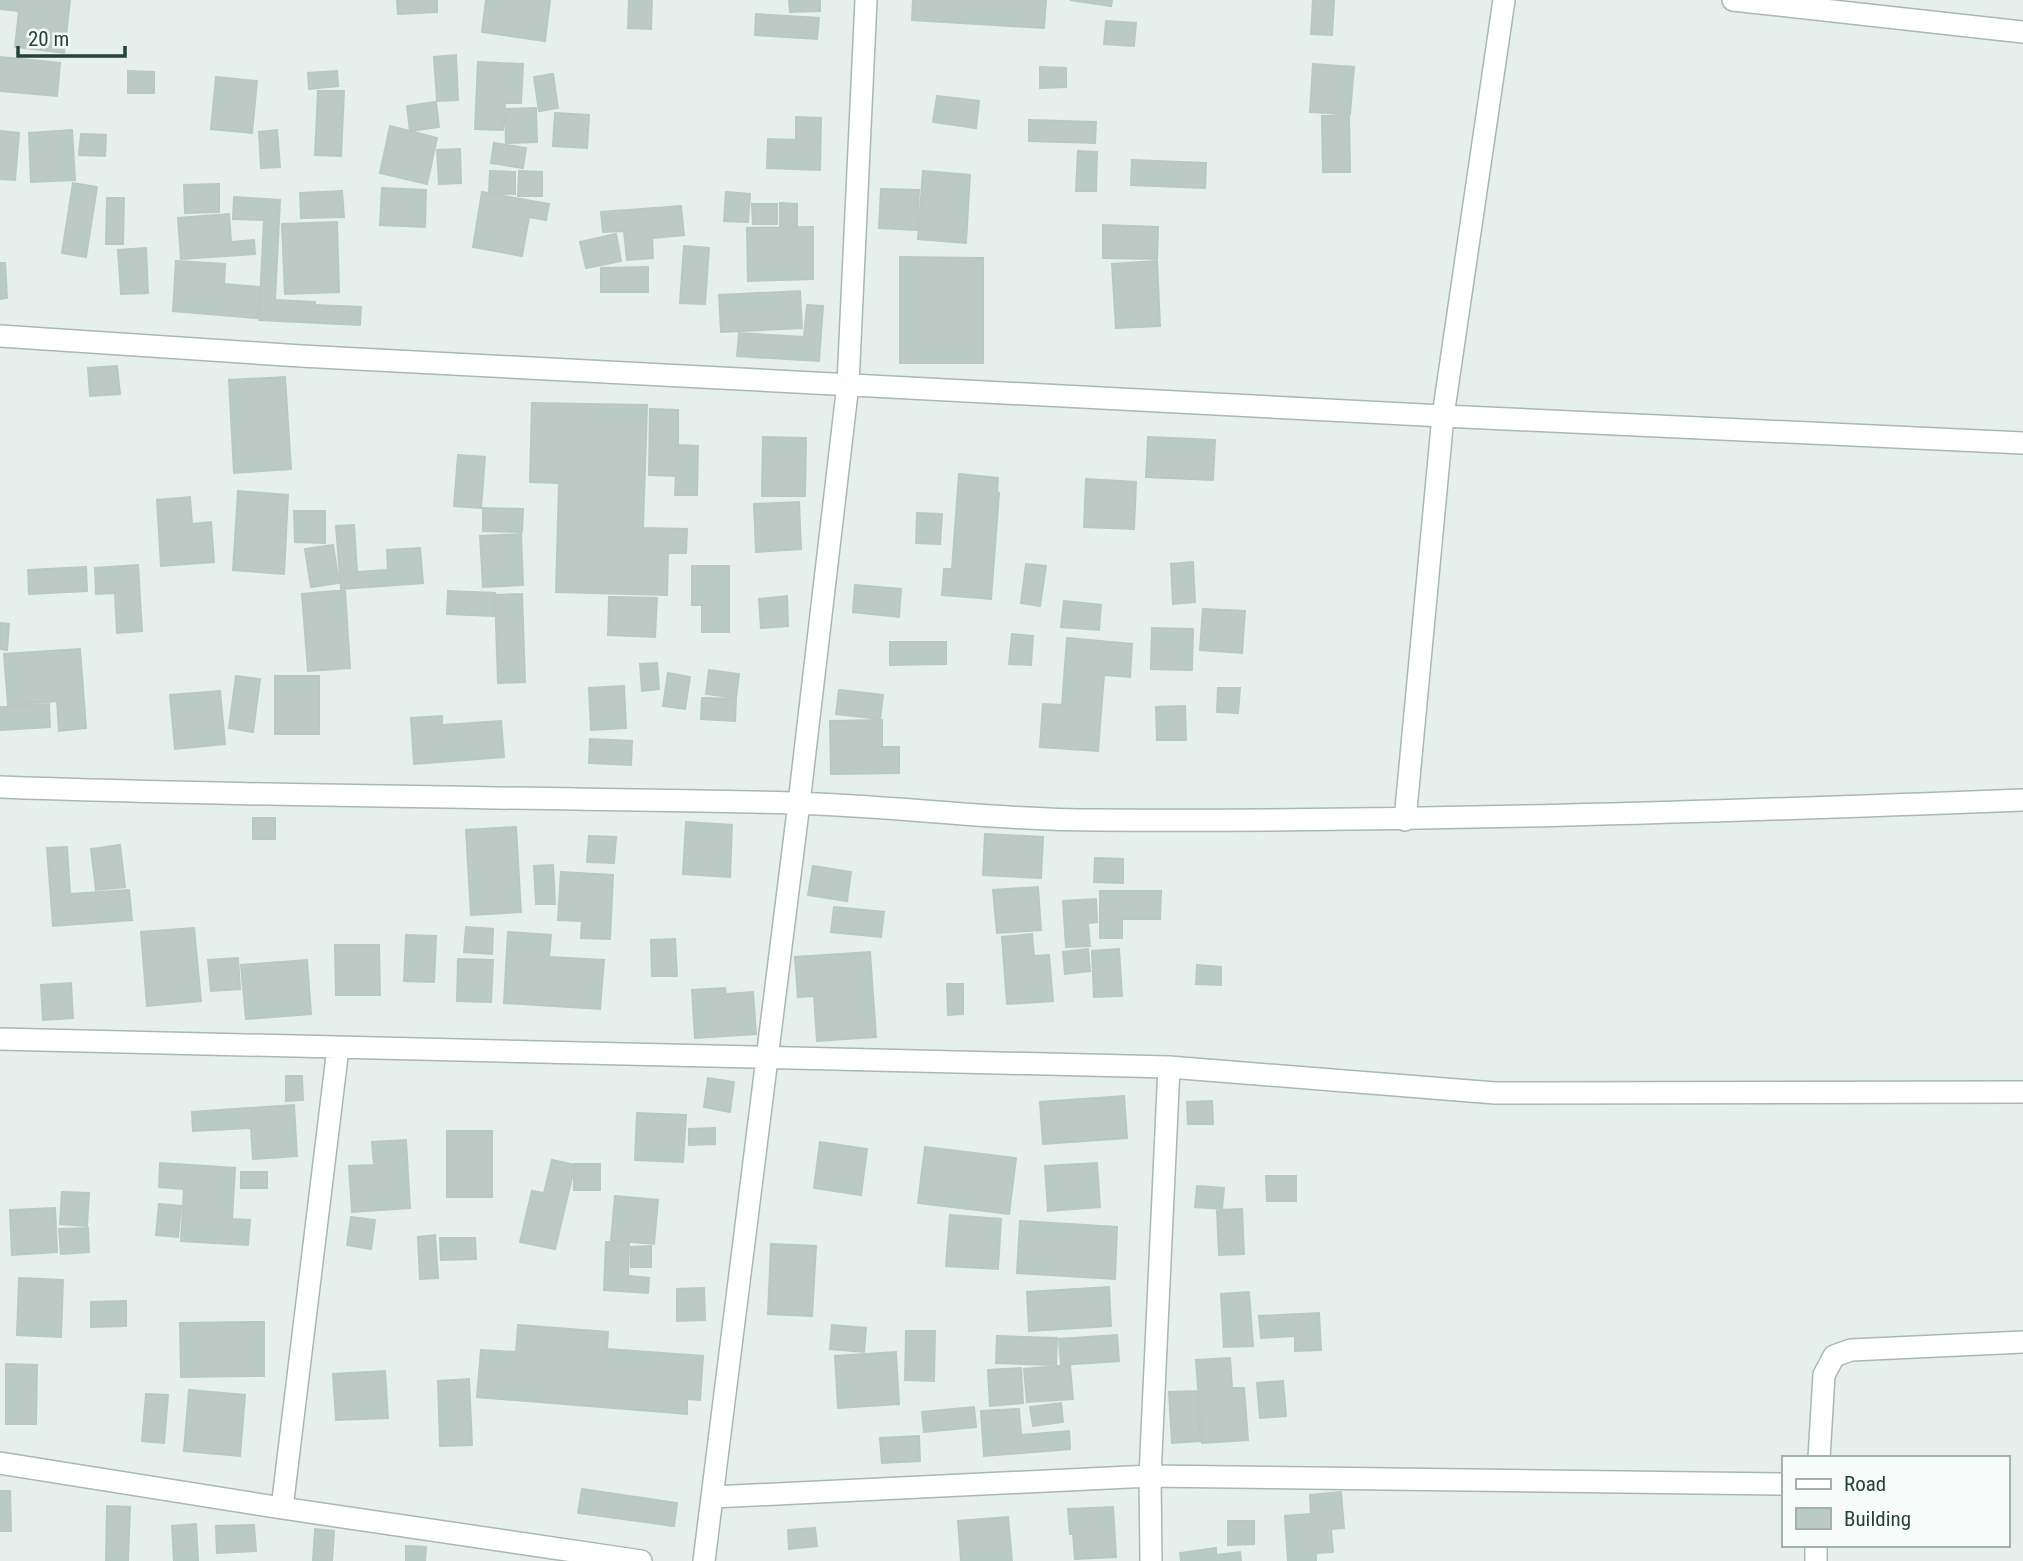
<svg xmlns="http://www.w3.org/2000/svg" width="2023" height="1561" font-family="'Roboto Condensed',sans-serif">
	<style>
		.building { fill: #bbcac4; stroke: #b8c9c2; stroke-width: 2 }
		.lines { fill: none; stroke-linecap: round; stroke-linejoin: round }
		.street-casing { stroke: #a8b8b2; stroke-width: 24 }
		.street { stroke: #fff; stroke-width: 21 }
	</style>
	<rect width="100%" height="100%" fill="#e6efeb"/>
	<path class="building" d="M0,0H70L64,53L15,47L19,11L0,9Z
		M397,0H437V12L398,14Z
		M486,0H550L545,41L482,32Z
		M629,0H652L651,29L628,28Z
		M789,0H820V11L790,12Z
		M913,0H1046L1044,28L912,20Z
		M1070,0H1112L1111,6Z
		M1313,0H1334L1332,35L1311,34Z
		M756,14L819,18L817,39L755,35Z
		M1106,21L1136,23L1134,46L1104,44Z
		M456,55L458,100L437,101L434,57Z
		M0,57L60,63L57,96L0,91Z
		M478,62L523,64L521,103H505L503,130L475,129Z
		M1313,64L1354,67L1350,114L1310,112Z
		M1040,67L1066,68V87L1040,88Z
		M128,71L154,72V93H128Z
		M337,71L338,86L309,89L308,73Z
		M553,74L558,108L539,111L534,77Z
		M216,77L257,81L252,133L211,129Z
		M318,91H344L341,156L315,155Z
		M937,96L979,101L976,128L933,122Z
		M436,102L439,127L410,131L407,106Z
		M536,108L537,142L506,143L505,109Z
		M555,113L589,115L587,148L553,146Z
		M1349,115L1350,172H1323L1322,116Z
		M796,117L821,118L820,170L767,168L768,139L796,140Z
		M1029,120L1096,122L1095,143L1029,141Z
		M390,126L437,138L427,184L380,173Z
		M72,130L75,180L31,182L29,133Z
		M277,130L280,167L261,168L259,132Z
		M0,131L19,133L15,180L0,179Z
		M81,134L106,135L105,156L79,155Z
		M494,143L526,148L523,168L491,163Z
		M460,149L461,183L439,184L437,150Z
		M1078,151L1097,152L1096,191H1076Z
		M1132,160L1206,163L1205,188L1131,185Z
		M490,171L515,172V194L489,193Z
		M519,171L542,172V196H518Z
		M923,171L970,175L966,243L918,239Z
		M73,183L97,187L86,257L62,253Z
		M219,184V212L185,213L184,185Z
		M382,188L426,190L425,227L380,225Z
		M881,189L919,190L917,230L879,228Z
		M342,191L344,217L301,218L300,193Z
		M482,192L549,204L546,220L529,217L522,256L473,247Z
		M726,192L750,194L748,222L724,221Z
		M234,197L280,200L275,300L315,302V305L361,307L360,325L259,320L264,220L233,219Z
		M107,198H124L123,244H106Z
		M780,203L797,204V226H780Z
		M752,204H777V224H753Z
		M681,206L684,235L652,238L653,258L627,260L624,231L603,232L601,212Z
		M229,214L231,242L254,240L255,254L181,259L178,218Z
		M337,222L339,292L285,294L282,224Z
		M1103,225L1158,227L1157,259L1103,258Z
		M813,227V279L748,281L747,228Z
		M616,234L621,261L586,268L580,242Z
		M684,246L709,248L705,304L680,303Z
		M146,248L148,293L121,294L118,250Z
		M900,257L983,258V363H900Z
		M176,261L225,264L224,284L259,287L257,318L173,311Z
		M1157,261L1160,326L1116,328L1112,264Z
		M0,263H5L7,298L0,299Z
		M648,267V292H601V268Z
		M800,291L802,328L721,332L719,295Z
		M807,305L823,306L819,361L737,356L739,333L804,337Z
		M117,366L120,394L90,396L88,368Z
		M285,377L291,469L234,473L229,380Z
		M532,403L647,405L643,528L687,529L686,553H668L667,595L556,592L559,483L530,482Z
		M650,409L678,410V445L698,446L697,495H675L676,476L649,475Z
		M763,437L806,438L805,496H762Z
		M1148,437L1215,440L1213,480L1146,477Z
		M458,455L485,457L481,508L454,506Z
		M959,474L998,478L997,493H999L991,599L942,595L944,569H952Z
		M1086,479L1136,482L1134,529L1084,527Z
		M238,491L288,495L284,574L233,570Z
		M190,497L192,524L211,522L214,562L161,566L157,500Z
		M799,502L801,549L756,552L754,504Z
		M483,508L523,509L522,532L483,531Z
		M294,511H325V543L295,542Z
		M917,513L942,514L940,544L916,543Z
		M354,525L357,572L388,570L387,550L420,548L423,583L341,589L336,526Z
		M521,534L523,585L483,587L480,536Z
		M333,545L339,583L311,587L305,549Z
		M1193,562L1195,602L1173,604L1171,564Z
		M1026,564L1046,566L1040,606L1021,603Z
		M138,565L142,631L117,633L115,593L96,594L95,568Z
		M692,566H729V632H702V605H692Z
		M86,567L87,591L29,594L28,570Z
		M855,585L901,589L899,617L853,612Z
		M345,590L350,668L308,671L302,594Z
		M448,591L495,593L494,616L447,614Z
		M522,594L525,682L498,683L495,595Z
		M787,596L788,626L761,628L759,599Z
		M609,597L657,598L655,637L608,635Z
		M1064,601L1101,605L1099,630L1061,627Z
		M1203,609L1245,611L1242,653L1200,650Z
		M0,623L9,624L7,650L0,649Z
		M1152,628L1193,629L1192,670L1151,669Z
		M1012,634L1033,636L1031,665L1009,664Z
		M1067,638L1132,644L1130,677L1104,675L1098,751L1040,747L1043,704L1062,705Z
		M890,642H946V664L890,665Z
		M80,649L86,728L59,731L57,701L8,705L4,654Z
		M657,663L659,689L642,691L640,664Z
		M709,670L739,674L736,698L706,694Z
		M668,673L690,677L685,709L663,706Z
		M236,676L260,679L253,732L229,728Z
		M275,676H319V734H275Z
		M624,686L626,728L591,730L589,688Z
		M1218,688H1240L1238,713L1217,712Z
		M839,690L883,695L880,719L836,714Z
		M220,691L225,744L175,749L170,695Z
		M702,698L736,699L735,721L701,719Z
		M49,704L50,727L0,730V707Z
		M1185,706L1186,740H1157L1156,707Z
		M442,716V725L501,721L504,757L414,764L411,718Z
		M882,720V747H899V773L831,774L830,721Z
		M590,739L632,741L631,765L589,763Z
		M253,818H275V839H253Z
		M686,822L732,825L730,877L683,874Z
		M516,827L521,912L471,915L466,830Z
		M985,834L1043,837L1041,878L983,875Z
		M589,836L616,837L614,863L587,862Z
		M120,845L125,887L96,890L91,849Z
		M67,847L70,894L129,890L132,920L53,926L47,848Z
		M1095,858L1123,859V883L1094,882Z
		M553,865L555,904H536L534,866Z
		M813,866L851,872L847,901L808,895Z
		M561,872L613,875L610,939L581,938L582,921L558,920Z
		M1038,887L1041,930L997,933L993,890Z
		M1100,891H1161L1160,919H1122V938H1100Z
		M1096,899L1097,922L1088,923L1090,946L1066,947L1063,901Z
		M834,907L884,912L881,937L831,932Z
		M466,927L493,929L492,954L464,952Z
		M194,928L201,1001L147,1006L141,932Z
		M508,932L551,935L549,957L604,960L600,1009L504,1003Z
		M1032,934L1034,956L1049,955L1053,1001L1007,1004L1002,937Z
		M406,935L436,936L434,982L404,981Z
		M675,939L677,976H652L651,940Z
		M335,945H379L380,995H336Z
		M1088,949L1090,971L1065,974L1063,952Z
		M1119,949L1122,996L1094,997L1092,951Z
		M870,952L876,1037L817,1041L814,996L798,997L795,957Z
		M238,958L240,989L211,991L208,960Z
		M458,959L493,960L491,1002L457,1001Z
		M307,960L311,1014L246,1019L241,965Z
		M1197,965L1221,967V985L1196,984Z
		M71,983L73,1018L43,1020L41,985Z
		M947,984H963V1014L948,1015Z
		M725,988L726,994L753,992L756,1034L695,1038L692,990Z
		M286,1076H302L303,1100L286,1101Z
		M708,1078L734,1082L730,1112L704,1107Z
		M1124,1096L1127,1138L1043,1144L1040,1102Z
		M1212,1101L1213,1124H1188L1187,1102Z
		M294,1105L297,1156L253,1159L251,1128L193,1131L192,1112Z
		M637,1113L686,1115L683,1162L635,1160Z
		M715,1128V1144L689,1145V1129Z
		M447,1131H492V1197H447Z
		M406,1140L410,1208L352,1212L349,1166L374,1165L372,1142Z
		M820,1142L867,1149L861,1195L814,1188Z
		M925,1147L1016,1158L1009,1214L918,1203Z
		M552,1160L575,1165L555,1249L520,1242L532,1191L544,1193Z
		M160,1163L235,1168L232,1219L250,1220L248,1245L181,1241L184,1189L159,1187Z
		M1097,1163L1100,1207L1048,1211L1045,1166Z
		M574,1164H600V1190H574Z
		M241,1172H267V1188H241Z
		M1266,1176H1296V1201H1267Z
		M1197,1186L1224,1188L1222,1209L1195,1207Z
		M62,1192L89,1193L87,1226L60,1224Z
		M615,1196L658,1200L654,1244L611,1240Z
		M159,1204L181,1206L178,1237L156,1235Z
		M55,1208L57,1252L12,1255L10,1210Z
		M1242,1209L1244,1254L1219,1255L1217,1210Z
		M950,1215L1001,1219L998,1269L946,1266Z
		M351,1217L375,1220L371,1249L347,1245Z
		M1020,1221L1117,1227L1115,1279L1017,1273Z
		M88,1228L89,1252L61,1254L59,1229Z
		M435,1235L438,1278L420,1279L418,1237Z
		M440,1238H475L476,1259L441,1260Z
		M606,1242L629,1243L628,1276L649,1278L648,1293L604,1290Z
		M771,1244L816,1246L812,1316L768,1314Z
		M651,1246V1267H631V1247Z
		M19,1278L63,1280L61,1337L17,1335Z
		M1109,1287L1111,1326L1029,1331L1027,1292Z
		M704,1288L705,1320L677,1321V1289Z
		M1249,1292L1253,1346L1224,1347L1221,1294Z
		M126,1301V1326L91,1327V1302Z
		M1319,1313L1321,1350L1295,1351V1336L1261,1338L1259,1316Z
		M264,1322V1376L181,1377L180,1323Z
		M518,1325L608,1332L607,1349L703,1356L700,1400L687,1399V1414L477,1397L481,1350L516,1352Z
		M832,1325L866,1328L864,1352L830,1349Z
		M906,1331H935L934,1381L905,1380Z
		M1117,1335L1119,1361L1061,1365L1059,1339Z
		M997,1336L1057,1338L1056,1365L996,1363Z
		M896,1352L899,1404L838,1408L835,1356Z
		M1230,1358L1232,1388H1244L1248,1440L1202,1443L1196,1360Z
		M6,1364L37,1365L36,1424H6Z
		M1070,1365L1073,1399L1027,1402L1024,1369Z
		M1021,1368L1023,1403L990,1406L988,1370Z
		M385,1371L388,1418L336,1420L333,1374Z
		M469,1379L472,1445L440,1446L438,1381Z
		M1283,1381L1286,1416L1260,1418L1257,1383Z
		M189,1390L245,1395L240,1456L184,1451Z
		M1197,1391L1200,1441L1172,1443L1169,1392Z
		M146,1394L168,1395L164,1443L142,1441Z
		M1061,1403L1063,1422L1033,1426L1030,1407Z
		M974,1407L976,1427L924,1432L922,1412Z
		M1019,1409L1021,1435L1069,1431L1070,1449L984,1456L981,1411Z
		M919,1436L920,1461L882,1463L880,1438Z
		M582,1489L677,1503L674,1526L578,1513Z
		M0,1491H10L11,1531H0Z
		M1341,1492L1344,1528L1331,1529L1333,1552L1316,1553V1561H1288L1285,1516L1311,1514L1310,1495Z
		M107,1506L130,1507L128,1561H106Z
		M1113,1507L1116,1557L1075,1559L1073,1534H1070L1068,1509Z
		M1008,1517L1012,1561H961L958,1521Z
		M1228,1521H1254V1544L1228,1545Z
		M196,1524L198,1561H174L172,1526Z
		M254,1525L256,1551L217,1553L216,1526Z
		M815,1528L817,1546L789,1549L788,1530Z
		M315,1529L334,1531L332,1561H313Z
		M406,1546L426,1547L425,1561H406Z
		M1216,1548V1555L1240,1552L1241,1561H1181L1180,1553Z"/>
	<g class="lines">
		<defs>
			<path id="street" d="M1733,0L2023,32
				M0,336L301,356L1443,416L2023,443
				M0,787C264,797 529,797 793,803C895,806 996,820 1098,820C1406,822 1715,812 2023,800
				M1405,820L1443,416L1504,0
				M0,1039L1169,1067L1495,1093L2023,1092
				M1819,1458L1824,1375L1834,1356L1851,1350L2023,1342
				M0,1463L282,1508L641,1561
				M713,1497L1150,1476L1783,1484
				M282,1508L338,1048
				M704,1561L799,803L848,384L866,0
				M1151,1561L1150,1476L1169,1067
				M1816,1561V1545"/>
		</defs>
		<use href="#street" class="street-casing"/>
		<use href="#street" class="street"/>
	</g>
	<rect x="1782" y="1456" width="228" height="91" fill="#f7fbf9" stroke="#a3b1ad" stroke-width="2"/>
	<rect x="1796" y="1479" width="35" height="10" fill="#ffffff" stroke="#a3b1ad" stroke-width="2"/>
	<text x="1844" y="1491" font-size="21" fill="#24423a">Road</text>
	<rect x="1796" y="1508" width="35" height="21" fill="#bbcac4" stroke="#a3b1ad" stroke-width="2"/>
	<text x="1844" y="1526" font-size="21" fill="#24423a">Building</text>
	<path d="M18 46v10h107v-10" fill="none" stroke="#24423a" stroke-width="3.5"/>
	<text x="28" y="46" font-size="21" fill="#24423a" stroke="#f7fbf9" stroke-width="5" paint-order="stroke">20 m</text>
</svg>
